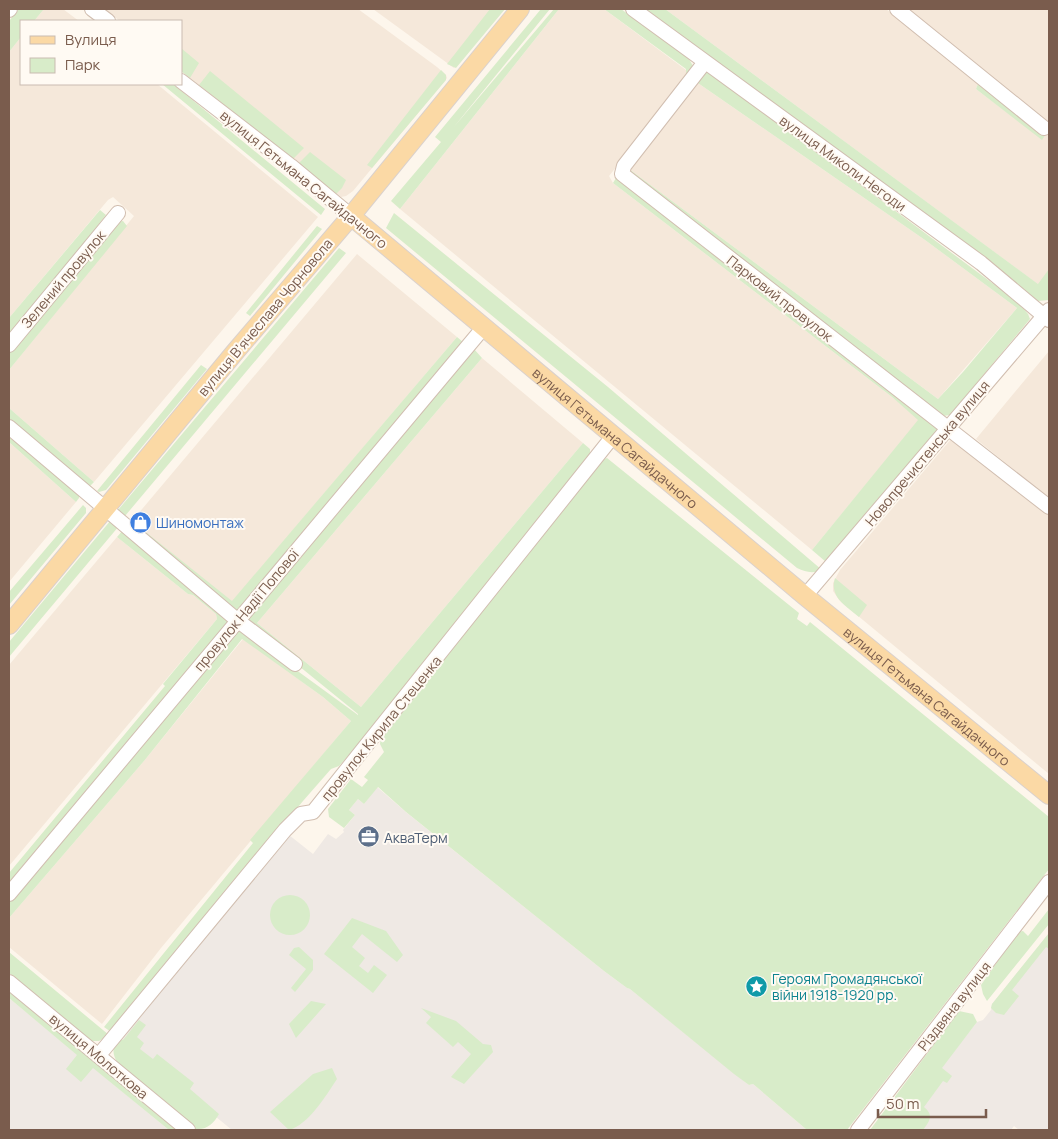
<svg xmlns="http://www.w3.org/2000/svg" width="1058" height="1139" font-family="Manrope,sans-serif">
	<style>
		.residential { fill: #f5e8da }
		.industrial { fill: #efe9e4 }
		.green { fill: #d8ecc9 }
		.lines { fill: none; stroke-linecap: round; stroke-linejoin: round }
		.minor-casing { stroke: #d1beb0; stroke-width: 16 }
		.major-casing { stroke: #dad1cd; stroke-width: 20 }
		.minor { stroke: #fff; stroke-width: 14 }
		.major { stroke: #fbd9a5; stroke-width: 18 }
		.labels { text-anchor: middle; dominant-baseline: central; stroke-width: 4; stroke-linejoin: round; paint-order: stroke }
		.street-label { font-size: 14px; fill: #7a5c4d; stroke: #fffaf3 }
		.shop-label { font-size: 14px; fill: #366cbe; stroke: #fffaf3; text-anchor: start }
		.service-label { font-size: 14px; fill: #4e5e75; stroke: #fffaf3; text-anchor: start }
		.culture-label { font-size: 14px; fill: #0d838f; stroke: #fffaf3; text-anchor: start }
	</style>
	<rect width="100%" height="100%" fill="#fdf6ec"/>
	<path class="residential" d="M44,9H63L79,21H34Z
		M104,9H358L437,67L446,75L447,78L353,191L346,196L341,197L181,71V21H120Z
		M373,9H505L454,68Z
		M559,9H604L686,70V80L609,176L613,183L892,397L919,420L812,550L400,209Z
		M665,9H886L979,81L976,89L1042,139L1049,130V269L1039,285Z
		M907,9H1049V125Z
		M21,37V84H157L318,217L94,482L9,408V370L134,216L113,197L108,200L9,318V52Z
		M695,81L925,240L1017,308L938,399L629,169Z
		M357,254L457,337L232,602L132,521Z
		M1049,351V498L976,439Z
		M482,358L583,443L361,707L257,623Z
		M952,438L1049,514V774L840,601L833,591V583L840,570Z
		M9,442L76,502L9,582Z
		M117,537L188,594L193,595L216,614L217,619L9,866V665Z
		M243,639L323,697L351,721L161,948L102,1024L9,947V918L144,761Z"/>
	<path class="industrial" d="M377,787L407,813L604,971L627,988L630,989L749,1085L753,1084L807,1130H232L122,1040L162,989L168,983L289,835L313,854L328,834L336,839L344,832L343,830L355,815L349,810L358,799L364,804Z
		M1049,933V1130H1019L1014,1126L1011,1130H892L977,1022L983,1020L991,1010L992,1004Z
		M9,998L78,1055L169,1130H9Z"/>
	<path class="green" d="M19,9H44L34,21H21V37L9,52V21Z
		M490,9H505L456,68L447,64Z
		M541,9H550L453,128L554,9H559L400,209L391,201L441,142L435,137Z
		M604,9H621L689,59L693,66L686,80V69Z
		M642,9H665L1038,284L1049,269V300L1038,301L1031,296Z
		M181,48L199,63L190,78L181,71Z
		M441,70L446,75V80L372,168L367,165Z
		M706,70L1019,303L1028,314L1030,319L950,415L943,416L627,173L629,169L938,399L963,372L1017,308L925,240L695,81Z
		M210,71L304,148L293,159L199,85Z
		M979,81L1046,134L1042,140L976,89Z
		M162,84H173L325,209L321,215Z
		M310,152L346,180L342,188L336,194L298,164Z
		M616,178L924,414L938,429L826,562L812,550L918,420L892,397L613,183Z
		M100,210L106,215L98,225L96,234L9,338V318Z
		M394,213L608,387L822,570C812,574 806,572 797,568L386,228Z
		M123,221L127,226L9,370V353L116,222Z
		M317,226L322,229L250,316L246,313Z
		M339,248L346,253L125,516L118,510Z
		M457,337L463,342L241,610H236L130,523L132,521L232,601Z
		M474,349L482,358L257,623L361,707L583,443L590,449V455L352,754L349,755L339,766L331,769L303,801L111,1032L104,1027L253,843L250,840L351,721L323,697L242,639L144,761L9,918V901L235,633L239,631L244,632L358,715V714L252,628L247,620Z
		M201,365L207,369L106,490L99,492L97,491Z
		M9,408L94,482L88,488L9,419Z
		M9,432L79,493V498L76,502L9,442Z
		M607,458L799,613L797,619L807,626L810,622L1049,817V869L847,1130H807L753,1084L749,1085L734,1074L630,989L627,988L604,971L406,812L378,787L364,804L358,799L349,810L355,815L344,828L329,817L328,809L351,779L362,787L368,780L364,777L384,752L380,744L381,736L600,461Z
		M83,505L86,508V513L9,605V592Z
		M111,520L119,526L9,657V642Z
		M124,529L228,621V625L9,887V873L165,686L163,684L217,619L216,614L193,595L188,594L117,537Z
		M835,578L867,605L859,617C846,606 829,597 835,578Z
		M270 915a20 20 0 1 1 40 0a20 20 0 1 1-40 0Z
		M1049,909V924L987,1001L983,994L981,985L1018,932L1023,931L1028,936Z
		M352,918L386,931L403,955L397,962L362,934L352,947L365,958L359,966L368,973L374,965L387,975L373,993L324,954Z
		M1049,933V949L1046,947L1012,990L1019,996L1004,1015L996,1013L991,1008L992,1004Z
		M299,947L313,960V970L295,992L291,988L306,969L289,955L294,948Z
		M9,952L109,1035L99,1041H92L9,973Z
		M9,990L173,1125L176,1130H169L93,1068L81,1082L66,1069L77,1055L9,998Z
		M311,1001L326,1004L296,1038L289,1024Z
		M421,1008L456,1021L483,1044L491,1045L493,1052L464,1084L451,1077L471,1054L458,1042L453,1047L426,1023L431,1017Z
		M959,1011L973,1014L977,1022L942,1068L952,1076L947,1083L943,1081L924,1107C934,1115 930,1121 923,1130H870Z
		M139,1020L146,1025L137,1037L144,1043L140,1049L153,1059L157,1054L194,1083L190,1089L219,1114C214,1123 207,1130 196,1129L117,1062C112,1053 112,1046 119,1039L123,1040Z
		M332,1068L337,1079C326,1096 308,1125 289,1130L270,1112L313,1074Z"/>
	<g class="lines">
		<defs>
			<path id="minor" d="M92,9L108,21
				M633,9L981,263L1049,320
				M897,9L1044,128
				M9,10L10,9
				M705,62L624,166L622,174L1049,507
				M181,81L291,166L351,216
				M9,345L118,213
				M9,427L237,620L295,664
				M805,596L1049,310
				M9,894L484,327
				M9,982L188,1130
				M99,1055L285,830L301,814L313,812L614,435
				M858,1130L1049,882"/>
			<g id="major">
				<path id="s1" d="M351,216L805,596L1049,795"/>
				<path d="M9,625L235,352L351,216L520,9"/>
			</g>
		</defs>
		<use href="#minor" class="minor-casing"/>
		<use href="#major" class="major-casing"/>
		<use href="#minor" class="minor"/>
		<use href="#major" class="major"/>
	</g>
	<defs>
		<symbol id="shop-disc" viewBox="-11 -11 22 22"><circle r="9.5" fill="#3f7fe0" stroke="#fffaf3"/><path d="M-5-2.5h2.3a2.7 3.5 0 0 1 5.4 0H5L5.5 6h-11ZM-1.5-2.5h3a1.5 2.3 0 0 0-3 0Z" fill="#fff"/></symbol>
		<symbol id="office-disc" viewBox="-11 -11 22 22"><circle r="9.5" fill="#5c6f8a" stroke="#fffaf3"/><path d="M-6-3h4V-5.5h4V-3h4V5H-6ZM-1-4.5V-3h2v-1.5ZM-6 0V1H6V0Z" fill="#fff"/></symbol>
		<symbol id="sight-disc" viewBox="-11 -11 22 22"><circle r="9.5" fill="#0f9aa8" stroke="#fffaf3"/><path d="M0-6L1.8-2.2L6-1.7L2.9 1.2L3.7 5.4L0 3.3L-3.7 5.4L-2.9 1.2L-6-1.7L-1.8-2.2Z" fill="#fff"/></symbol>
	</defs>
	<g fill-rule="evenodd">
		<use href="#shop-disc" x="128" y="510" width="25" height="25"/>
		<use href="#office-disc" x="356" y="824" width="25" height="25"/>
		<use href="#sight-disc" x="744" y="974" width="25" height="25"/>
	</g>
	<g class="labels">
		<g class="street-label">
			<text transform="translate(843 163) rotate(36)">вулиця Миколи Негоди</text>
			<text transform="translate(304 179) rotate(39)">вулиця Гетьмана Сагайдачного</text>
			<text transform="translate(63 279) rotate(-50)">Зелений провулок</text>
			<text transform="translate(780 298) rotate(38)">Парковий провулок</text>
			<text transform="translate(265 317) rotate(-50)">вулиця Вʼячеслава Чорновола</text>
			<text stroke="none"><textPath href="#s1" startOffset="345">вулиця Гетьмана Сагайдачного</textPath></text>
			<text transform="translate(927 453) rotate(-50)">Новопречистенська вулиця</text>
			<text transform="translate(246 610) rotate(-50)">провулок Надії Попової</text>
			<text stroke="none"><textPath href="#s1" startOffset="750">вулиця Гетьмана Сагайдачного</textPath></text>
			<text transform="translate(381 728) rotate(-51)">провулок Кирила Стеценка</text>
			<text transform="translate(954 1006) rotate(-52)">Різдвяна вулиця</text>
			<text transform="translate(99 1056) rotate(40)">вулиця Молоткова</text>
		</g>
		<g class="shop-label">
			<text x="156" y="522">Шиномонтаж</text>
		</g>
		<g class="service-label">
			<text x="384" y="837">АкваТерм</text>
		</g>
		<g class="culture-label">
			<text x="772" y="978">Героям Громадянської<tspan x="772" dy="16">війни 1918-1920 рр.</tspan></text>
		</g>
	</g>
	<rect width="1058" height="1139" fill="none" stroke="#7a5c4d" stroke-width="20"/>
	<rect x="20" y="20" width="162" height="65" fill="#fffaf3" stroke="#cabbb1"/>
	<rect x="30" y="36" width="25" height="8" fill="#fbd9a5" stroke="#cabbb1"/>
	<text x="65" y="45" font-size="15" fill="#7a5c4d">Вулиця</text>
	<rect x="30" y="58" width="25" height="15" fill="#d8ecc9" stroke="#cabbb1"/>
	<text x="65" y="70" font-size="15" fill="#7a5c4d">Парк</text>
	<path d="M878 1109v8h108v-8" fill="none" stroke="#7a5c4d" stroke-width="2.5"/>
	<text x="886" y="1109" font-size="15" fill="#7a5c4d" stroke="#fffaf3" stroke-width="4" paint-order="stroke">50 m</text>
</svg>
